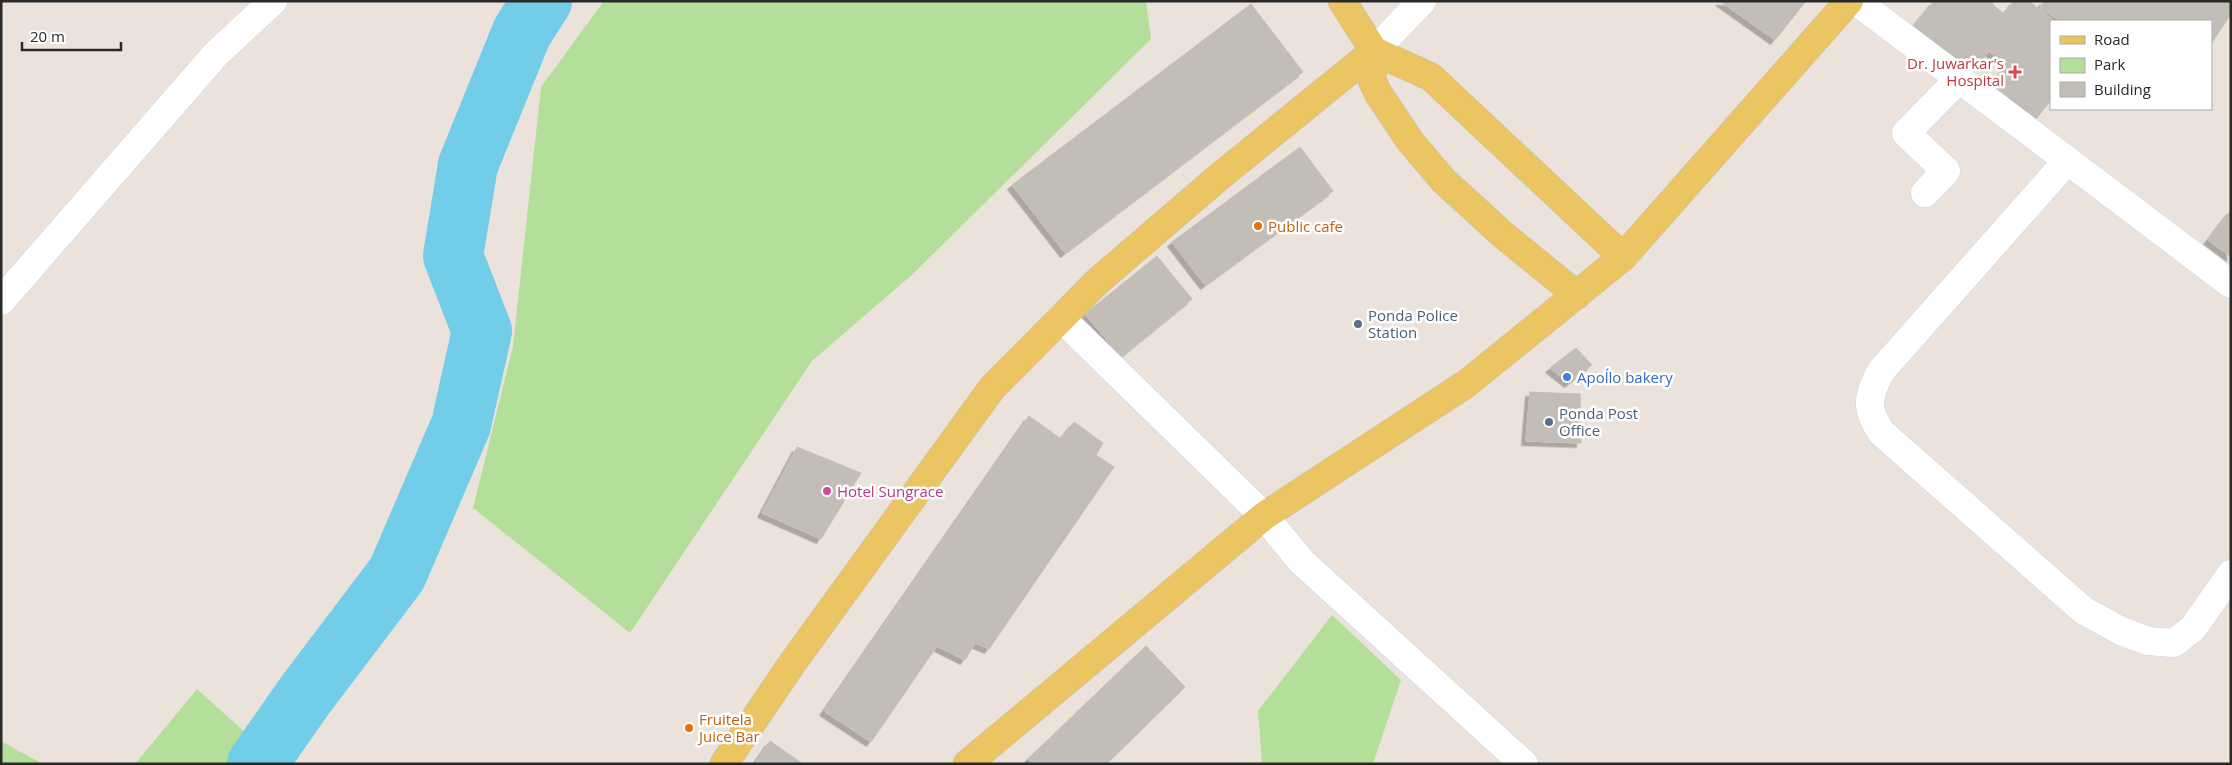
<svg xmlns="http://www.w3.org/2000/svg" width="2232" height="765" font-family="'Open Sans',sans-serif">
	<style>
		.green { fill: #b4df9a }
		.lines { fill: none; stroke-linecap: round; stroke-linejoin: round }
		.river { stroke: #72cde9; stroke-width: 60 }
		.building { fill: #c3bdb8; stroke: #c6bfb5; filter: url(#shadow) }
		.minor-casing { stroke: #d1d4e1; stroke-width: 29 }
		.major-casing { stroke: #c3c3c3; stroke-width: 29 }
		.minor { stroke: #fff; stroke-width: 28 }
		.major { stroke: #eac561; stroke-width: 28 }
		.health-dot { fill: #e0444e; stroke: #fff; stroke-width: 2 }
		.food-dot { fill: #e8710a; stroke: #fff; stroke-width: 2 }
		.service-dot { fill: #5c6f8a; stroke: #fff; stroke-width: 2 }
		.shop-dot { fill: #3f7fe0; stroke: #fff; stroke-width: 2 }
		.hotel-dot { fill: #d1479c; stroke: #fff; stroke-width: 2 }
		.labels { text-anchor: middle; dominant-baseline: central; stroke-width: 5; stroke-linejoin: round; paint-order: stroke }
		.health-label { font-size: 15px; fill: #be3a42; stroke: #fff; text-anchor: end }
		.food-label { font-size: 15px; fill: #c56008; stroke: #fff; text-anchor: start }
		.service-label { font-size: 15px; fill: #4e5e75; stroke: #fff; text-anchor: start }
		.shop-label { font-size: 15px; fill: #366cbe; stroke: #fff; text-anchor: start }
		.hotel-label { font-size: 15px; fill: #b23c85; stroke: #fff; text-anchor: start }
	</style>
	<defs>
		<filter id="shadow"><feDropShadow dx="-4.5" dy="4.5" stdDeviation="0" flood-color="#0004"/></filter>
	</defs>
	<rect width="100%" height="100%" fill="#ebe3db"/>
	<path class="green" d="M604,1H1146L1151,39L914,273L812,361L630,633L473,508L513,346L541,87Z
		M1332,615L1401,680L1373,764H1262L1258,711Z
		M197,689L280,764H135Z
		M1,741L43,764H1Z"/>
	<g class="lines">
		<path class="river" d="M257,764L306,694L397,574L461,425L482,331L453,256L468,165L522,32L542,1"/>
	</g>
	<path class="building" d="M1720,1H1806L1775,40Z
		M1934,1H1994L1992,4L2004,14L2014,1H2029L2054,21H2051V100L2033,123L1988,88L2007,65L1989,51L1972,73L1913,27Z
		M2044,1H2231V14L2211,44V21H2060L2040,8Z
		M1251,4L1303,72L1065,253L1012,185Z
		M1300,147L1333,191L1205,285L1172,242Z
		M2231,210V257L2208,240Z
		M1157,256L1192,299L1121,357L1085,314Z
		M1576,348L1592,365L1569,383L1550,368Z
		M1530,392L1580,394L1581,443L1526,441Z
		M1029,416L1061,439L1074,422L1103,443L1096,455L1114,467L989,649L975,643L965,660L937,646L871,742L824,711Z
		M797,447L861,473L821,539L762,513Z
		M1146,646L1185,687L1106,764H1033L1028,759Z
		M770,741L803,764H754Z"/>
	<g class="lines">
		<defs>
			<path id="minor" d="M1856,1L2231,284
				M1374,51L1422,1
				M2067,161L1881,371C1867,397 1865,409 1882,433L2083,610L2121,631L2148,641L2174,643L2193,628L2231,574
				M1925,193L1946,171L1906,133L1959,79
				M1,301L216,54L273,1
				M1061,318L1264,516L1302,562L1524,764"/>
			<path id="major" d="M1342,1L1374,51L1431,77L1623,257
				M1374,51L1372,80L1378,93L1410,141L1443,180L1502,234L1577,295
				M724,764L791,665L992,388L1098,281L1219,177L1374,51
				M967,764L1264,516L1466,384L1623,257L1849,1"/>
		</defs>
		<use href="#minor" class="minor-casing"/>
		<use href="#major" class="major-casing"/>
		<use href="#minor" class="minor"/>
		<use href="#major" class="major"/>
	</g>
	<path class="health-dot" d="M2012.5 64.5h5v5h5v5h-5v5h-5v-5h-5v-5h5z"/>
	<g class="food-dot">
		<circle cx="1258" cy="226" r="5"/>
		<circle cx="689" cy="728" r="5"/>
	</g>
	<g class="service-dot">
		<circle cx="1358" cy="324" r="5"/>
		<circle cx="1549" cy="422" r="5"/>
	</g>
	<circle class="shop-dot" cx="1567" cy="377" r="5"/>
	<circle class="hotel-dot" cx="827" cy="491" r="5"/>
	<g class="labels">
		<g class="health-label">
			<text x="2004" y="63">Dr. Juwarkar's<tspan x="2004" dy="17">Hospital</tspan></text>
		</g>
		<g class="food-label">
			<text x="1268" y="226">Public cafe</text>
			<text x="699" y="719">Fruitela<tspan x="699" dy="17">Juice Bar</tspan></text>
		</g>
		<g class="service-label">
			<text x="1368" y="315">Ponda Police<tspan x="1368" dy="17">Station</tspan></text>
			<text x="1559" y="413">Ponda Post<tspan x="1559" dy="17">Office</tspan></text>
		</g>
		<g class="shop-label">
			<text x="1577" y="377">Apoĺlo bakery</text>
		</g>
		<g class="hotel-label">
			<text x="837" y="491">Hotel Sungrace</text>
		</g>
	</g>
	<rect width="2232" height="765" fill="none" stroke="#292929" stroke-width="5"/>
	<rect x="2050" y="20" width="162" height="90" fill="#ffffff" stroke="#a9a9a9"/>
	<rect x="2060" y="36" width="25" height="8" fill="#eac561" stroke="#a9a9a9"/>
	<text x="2094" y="45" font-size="15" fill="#292929">Road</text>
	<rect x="2060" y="58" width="25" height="15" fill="#b4df9a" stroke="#a9a9a9"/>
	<text x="2094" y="70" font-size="15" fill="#292929">Park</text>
	<rect x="2060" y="82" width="25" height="15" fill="#c3bdb8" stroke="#a9a9a9"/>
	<text x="2094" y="95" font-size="15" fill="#292929">Building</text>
	<path d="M22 42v8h99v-8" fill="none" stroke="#292929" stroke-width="2.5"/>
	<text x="30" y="42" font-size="15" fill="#292929" stroke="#ffffff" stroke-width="4" paint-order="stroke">20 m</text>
</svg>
